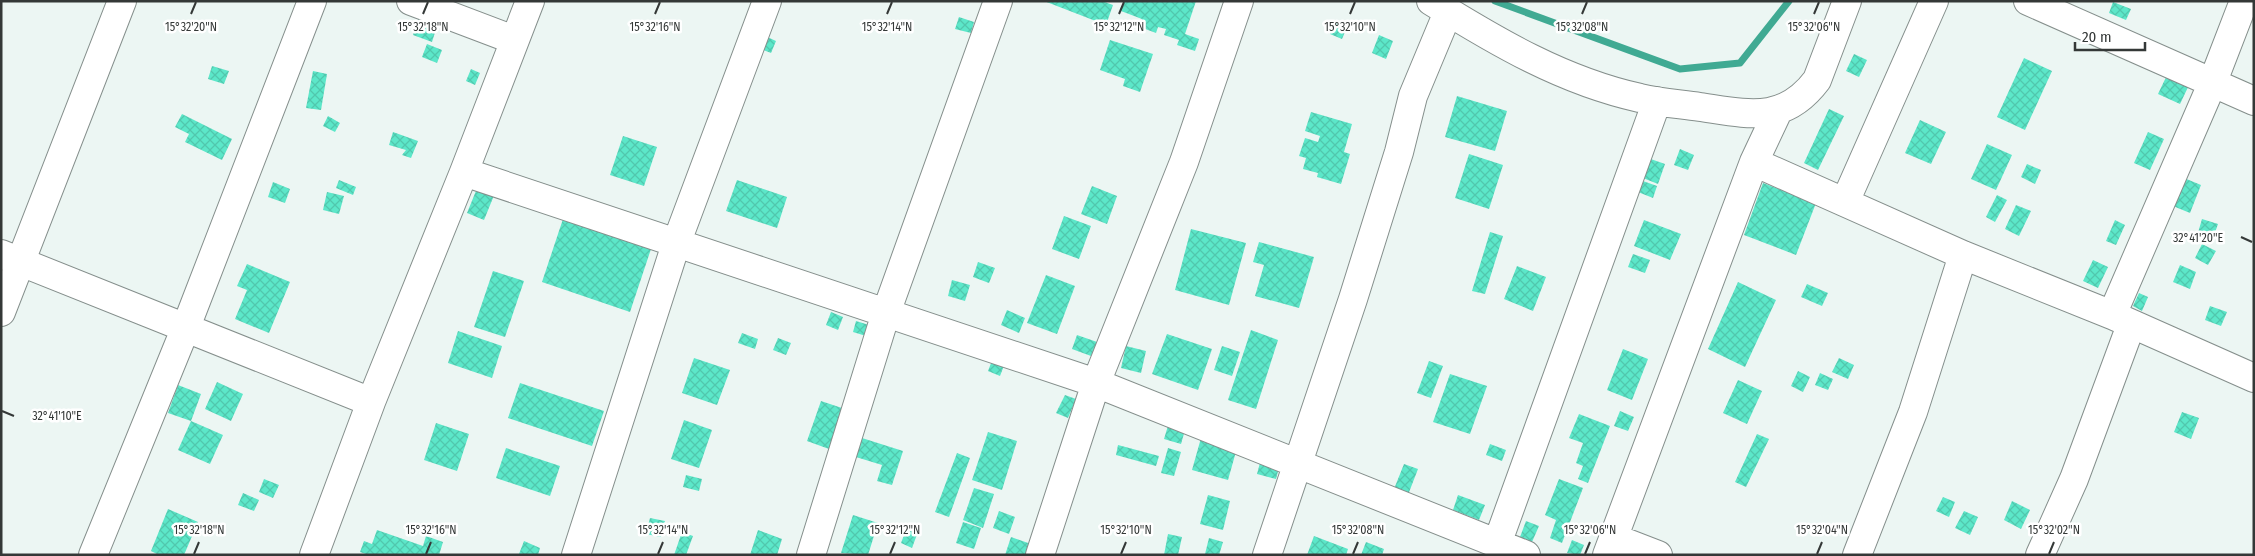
<svg xmlns="http://www.w3.org/2000/svg" width="2255" height="556" font-family="'Fira Sans Condensed',sans-serif">
	<style>
		.lines { fill: none; stroke-linecap: round; stroke-linejoin: round }
		.stream { stroke: #40aa93; stroke-width: 7 }
		.building { fill: url(#building-cross-hatch) }
		.minor-casing { stroke: #858f8c; stroke-width: 30 }
		.minor { stroke: #fff; stroke-width: 28 }
		.ticks { fill: none; stroke: #343837; stroke-width: 2 }
		.ticks-label { font-size: 12px; text-anchor: middle; fill: #343837; stroke: #fff; stroke-width: 5; stroke-linejoin: round; paint-order: stroke }
	</style>
	<defs>
		<pattern id="building-cross-hatch" width="8" height="8" patternUnits="userSpaceOnUse" patternTransform="scale(1.25)"><rect width="8" height="8" fill="#5ce7c9"/><path d="M0 0l8 8M0 8l8-8" fill="none" stroke="#51c7ad"/></pattern>
	</defs>
	<rect width="100%" height="100%" fill="#ecf6f3"/>
	<g class="lines">
		<path class="stream" d="M1495,1L1680,69L1740,63L1789,1"/>
	</g>
	<path class="building" d="M1044,1H1102L1113,5L1106,25Z
		M1124,1H1196L1185,34L1199,39L1195,51L1177,45L1179,40L1164,35L1166,29L1158,27L1156,33L1140,27L1142,19L1121,11Z
		M2113,2L2131,9L2126,20L2109,13Z
		M419,17L438,23L432,42L413,35Z
		M959,17L974,22L971,33L955,29Z
		M1335,20L1348,25L1342,39L1330,34Z
		M763,35L776,41L771,53L758,48Z
		M1379,35L1393,41L1386,59L1372,53Z
		M1110,40L1153,54L1140,92L1123,86L1125,79L1100,70Z
		M427,44L442,50L437,63L422,57Z
		M1854,54L1867,60L1859,77L1846,71Z
		M2024,58L2052,71L2025,130L1997,117Z
		M212,66L229,71L224,84L208,79Z
		M471,69L480,73L475,85L466,81Z
		M313,71L327,74L321,110L306,108Z
		M2168,73L2190,83L2180,104L2158,94Z
		M1457,96L1507,111L1495,151L1445,137Z
		M1829,109L1844,116L1818,170L1804,163Z
		M1311,112L1352,124L1344,152L1350,154L1341,184L1317,177L1318,173L1303,169L1306,158L1299,156L1305,138L1318,142L1320,136L1305,131Z
		M182,114L232,139L222,160L185,142L189,134L175,127Z
		M328,116L340,123L335,132L323,126Z
		M1920,120L1946,132L1931,164L1905,153Z
		M393,132L418,141L411,158L402,155L406,150L389,145Z
		M2148,132L2164,139L2150,170L2134,163Z
		M623,136L657,147L644,186L610,175Z
		M1987,144L2012,155L1996,190L1971,179Z
		M1680,149L1694,155L1688,170L1674,165Z
		M1469,154L1503,165L1489,209L1455,198Z
		M1645,157L1665,164L1658,184L1638,176Z
		M2027,164L2041,170L2035,184L2021,177Z
		M2184,178L2201,185L2190,213L2173,206Z
		M339,180L356,187L353,195L336,188Z
		M737,180L787,197L777,228L726,211Z
		M1643,181L1657,186L1653,198L1638,192Z
		M273,182L290,189L285,203L268,197Z
		M1763,183L1816,203L1796,255L1744,235Z
		M478,186L495,193L484,220L467,213Z
		M1092,186L1117,196L1107,224L1081,214Z
		M327,192L344,196L339,214L323,210Z
		M1997,195L2007,200L1995,222L1986,217Z
		M2016,205L2031,211L2019,236L2005,229Z
		M564,216L652,246L630,312L542,282Z
		M1064,216L1091,226L1079,259L1052,249Z
		M2202,219L2218,224L2212,241L2197,236Z
		M1644,220L1681,234L1670,260L1634,246Z
		M2115,220L2125,225L2116,245L2106,241Z
		M1191,229L1246,243L1229,305L1175,290Z
		M1490,232L1503,236L1485,294L1472,291Z
		M1259,242L1314,257L1299,308L1255,296L1264,265L1253,262Z
		M2202,244L2216,251L2208,265L2195,258Z
		M1633,254L1650,260L1645,273L1628,267Z
		M2093,260L2108,267L2098,288L2083,281Z
		M978,262L995,268L989,283L973,277Z
		M247,264L290,282L269,333L235,319L247,290L237,286Z
		M2180,265L2196,272L2190,289L2173,282Z
		M1517,266L1546,277L1533,311L1504,299Z
		M493,271L524,281L505,337L474,327Z
		M1046,275L1075,286L1057,334L1027,323Z
		M952,280L970,285L965,301L948,296Z
		M1738,282L1776,300L1745,367L1708,349Z
		M1807,284L1828,293L1822,306L1801,297Z
		M2139,293L2148,297L2142,311L2133,306Z
		M2210,306L2227,312L2221,326L2205,320Z
		M1007,310L1025,318L1019,333L1001,325Z
		M831,312L843,317L838,330L826,325Z
		M856,321L869,325L866,336L853,332Z
		M1251,330L1278,340L1256,409L1228,400Z
		M458,331L502,346L492,378L448,363Z
		M742,333L758,339L755,349L738,343Z
		M1167,334L1212,349L1198,390L1152,374Z
		M1077,335L1097,342L1091,356L1072,349Z
		M778,338L791,343L786,355L773,350Z
		M1126,346L1146,351L1141,373L1121,368Z
		M1222,346L1240,352L1232,376L1214,370Z
		M1623,349L1648,359L1632,400L1607,390Z
		M694,358L730,370L717,405L682,393Z
		M993,358L1005,363L1000,376L988,371Z
		M1839,358L1854,365L1848,379L1832,372Z
		M1429,361L1443,366L1431,398L1417,393Z
		M1798,371L1810,377L1803,392L1791,386Z
		M1820,373L1833,379L1828,390L1815,385Z
		M1450,374L1487,386L1470,434L1433,422Z
		M1738,380L1762,391L1747,424L1723,413Z
		M217,382L243,394L231,421L205,409Z
		M520,383L604,411L592,446L508,418Z
		M178,385L201,394L191,421L168,413Z
		M1065,395L1076,399L1068,418L1056,413Z
		M821,401L842,408L829,449L807,441Z
		M1620,411L1634,417L1628,431L1614,426Z
		M2182,412L2199,418L2191,439L2174,432Z
		M1579,414L1610,426L1588,483L1578,479L1583,466L1576,463L1583,443L1569,438Z
		M1170,419L1187,423L1181,444L1164,439Z
		M684,420L712,430L699,468L671,459Z
		M191,421L223,435L210,464L178,450Z
		M436,423L469,434L457,471L424,460Z
		M988,432L1017,441L1002,490L972,480Z
		M1757,434L1769,439L1746,487L1735,482Z
		M862,438L903,451L892,485L877,481L882,465L856,457Z
		M1201,438L1237,448L1228,480L1192,470Z
		M1490,444L1506,450L1502,461L1486,455Z
		M1118,445L1159,456L1156,466L1116,455Z
		M506,448L560,466L550,496L496,478Z
		M1168,448L1181,452L1174,476L1161,473Z
		M957,453L970,458L949,517L935,512Z
		M1261,459L1280,464L1276,479L1257,474Z
		M1404,464L1418,469L1406,500L1392,494Z
		M686,475L702,479L699,491L683,487Z
		M264,479L279,485L273,498L259,492Z
		M1559,479L1583,488L1562,543L1550,538L1556,520L1545,515Z
		M974,488L994,494L983,528L963,520Z
		M243,493L259,500L254,511L238,505Z
		M1208,495L1230,501L1223,530L1200,524Z
		M1458,495L1485,505L1479,520L1453,510Z
		M1943,497L1955,502L1949,517L1936,511Z
		M2012,501L2030,510L2021,529L2004,520Z
		M168,509L198,522L184,555H159L151,551Z
		M999,511L1015,517L1009,534L993,528Z
		M1964,511L1978,517L1970,535L1955,528Z
		M853,515L878,523L868,555L841,553Z
		M650,518L665,521L661,537L646,534Z
		M1526,521L1539,526L1532,542L1520,537Z
		M963,522L981,528L974,549L956,543Z
		M908,525L919,529L912,548L901,543Z
		M377,530L423,546L426,536L443,542L439,555H369L360,552L364,541L372,544Z
		M758,530L782,539L777,555H750Z
		M682,532L693,536L686,555H674Z
		M1168,534L1182,537L1178,555H1164Z
		M1314,536L1348,549L1346,555H1307Z
		M1011,537L1031,544L1027,555H1005Z
		M1209,538L1223,542L1219,555L1205,554Z
		M1572,540L1584,545L1580,555L1567,553Z
		M524,541L540,548L538,555L519,554Z
		M1366,542L1384,549L1382,555H1361Z"/>
	<g class="lines">
		<defs>
			<path id="minor" d="M411,1L514,40
				M1431,1C1497,42 1563,81 1640,98C1660,103 1680,104 1700,107C1748,114 1784,124 1817,80L1847,1
				M2028,1L2254,101
				M1754,162L1963,255L2112,315L2254,378
				M464,172L1096,383L1526,555
				M1845,202L1934,1
				M1,254L371,402
				M1,312L122,1
				M2112,315L2212,84L2244,1
				M1614,538L1658,555
				M1497,544L1657,101
				M93,555L186,327L312,1
				M314,555L371,402L464,172L530,1
				M576,555L676,244L767,1
				M811,555L886,313L998,1
				M1040,555L1096,383L1184,162L1239,1
				M1267,555L1353,299L1399,152L1413,96L1448,12
				M1607,555L1754,162L1778,111
				M1857,555L1913,412L1963,255
				M2040,555L2074,479L2131,325"/>
		</defs>
		<use href="#minor" class="minor-casing"/>
		<use href="#minor" class="minor"/>
	</g>
	<path class="ticks" d="M191,14L196,2M423,14L428,2M655,14L660,2M887,14L892,2M1119,14L1124,2M1350,14L1355,2M1582,14L1587,2M1814,14L1819,2M2241,237L2252,242M2,411L14,416M194,554L199,542M426,554L431,542M658,554L663,542M890,554L895,542M1121,554L1126,542M1353,554L1358,542M1585,554L1590,542M1817,554L1822,542M2049,554L2054,542"/>
	<g class="ticks-label">
		<text x="423" y="31">15°32'18"N</text>
		<text x="191" y="31">15°32'20"N</text>
		<text x="655" y="31">15°32'16"N</text>
		<text x="887" y="31">15°32'14"N</text>
		<text x="1119" y="31">15°32'12"N</text>
		<text x="1350" y="31">15°32'10"N</text>
		<text x="1582" y="31">15°32'08"N</text>
		<text x="1814" y="31">15°32'06"N</text>
		<text x="2198" y="242">32°41'20"E</text>
		<text x="57" y="420">32°41'10"E</text>
		<text x="199" y="534">15°32'18"N</text>
		<text x="431" y="534">15°32'16"N</text>
		<text x="663" y="534">15°32'14"N</text>
		<text x="895" y="534">15°32'12"N</text>
		<text x="1126" y="534">15°32'10"N</text>
		<text x="1358" y="534">15°32'08"N</text>
		<text x="1590" y="534">15°32'06"N</text>
		<text x="1822" y="534">15°32'04"N</text>
		<text x="2054" y="534">15°32'02"N</text>
	</g>
	<rect width="2255" height="556" fill="none" stroke="#343837" stroke-width="5"/>
	<path d="M2075 42v8h70v-8" fill="none" stroke="#343837" stroke-width="2.5"/>
	<text x="2082" y="42" font-size="15" fill="#343837" stroke="#ffffff" stroke-width="4" paint-order="stroke">20 m</text>
</svg>
